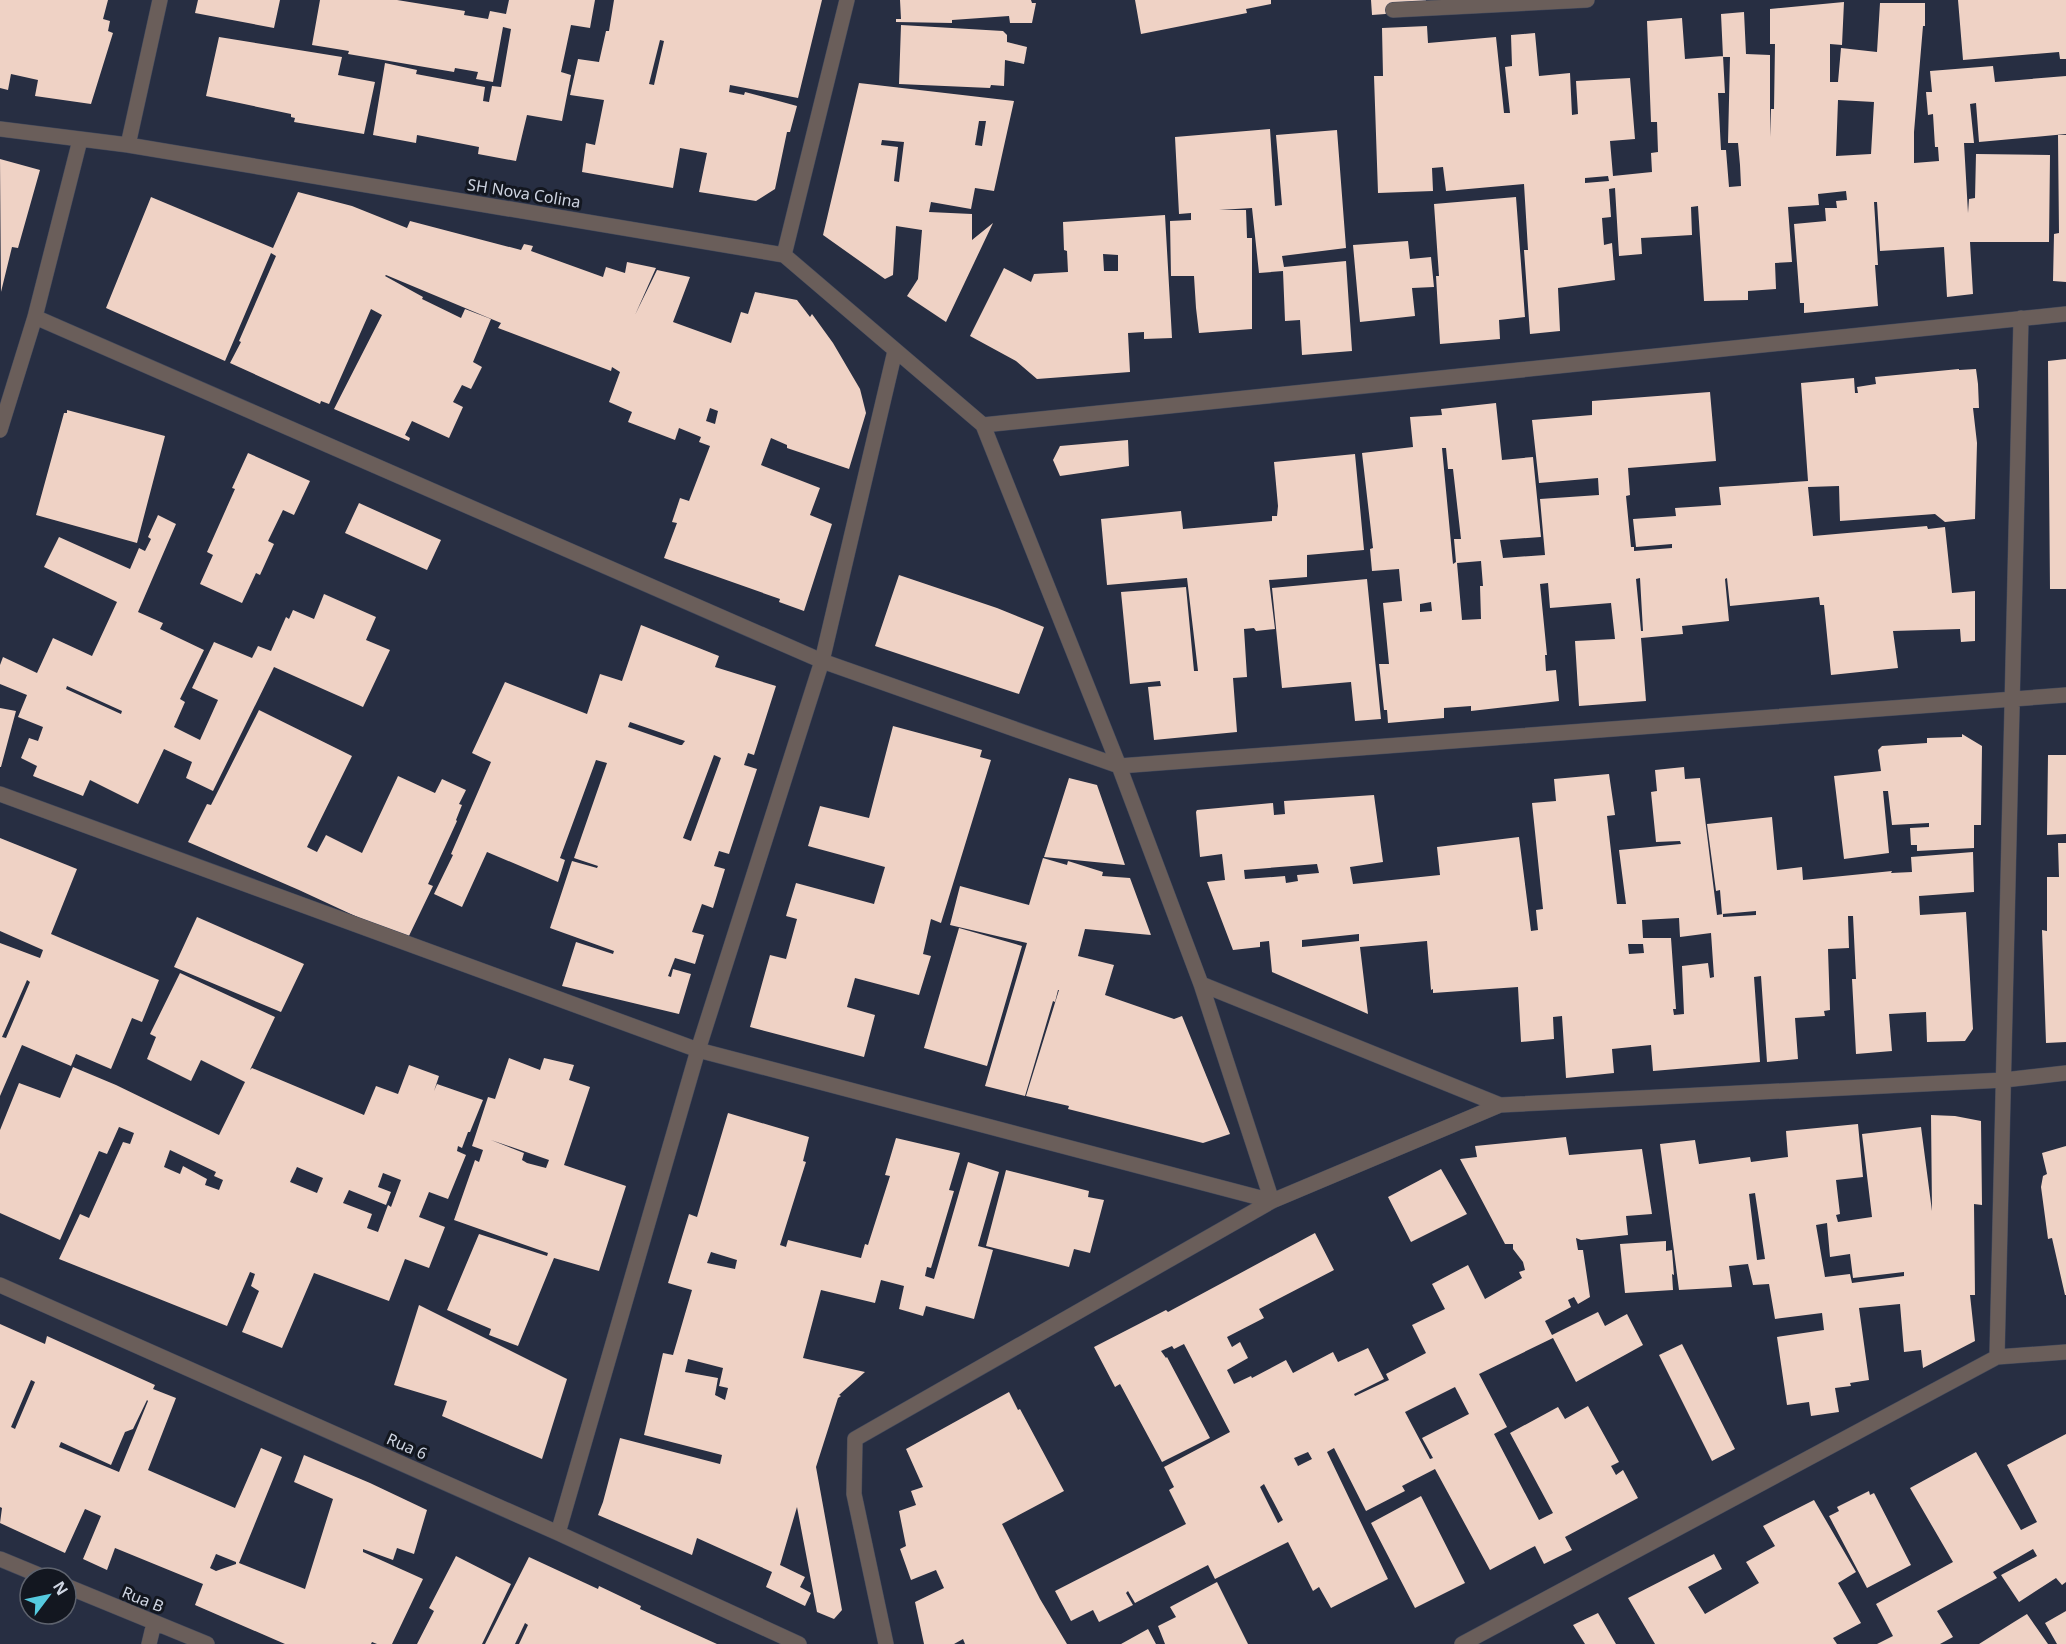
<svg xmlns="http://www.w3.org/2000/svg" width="2066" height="1644" font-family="'Noto Sans',sans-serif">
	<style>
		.building { fill: #efd2c5; fill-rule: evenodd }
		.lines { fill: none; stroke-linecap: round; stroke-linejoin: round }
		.street-casing { stroke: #42495c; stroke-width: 16 }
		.street { stroke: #6a5e5a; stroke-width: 15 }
		.labels { text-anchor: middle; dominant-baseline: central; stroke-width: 6; stroke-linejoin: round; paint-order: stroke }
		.street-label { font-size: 16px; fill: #cfd5e2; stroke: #131720 }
	</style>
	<rect width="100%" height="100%" fill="#272e42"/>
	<path class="building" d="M0,0H108L103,19L110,21L108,31L113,33L91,104L35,96L38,80L11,74L8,90L0,88Z
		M198,0H280L274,28L195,13Z
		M320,0H397L465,11L464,15L488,19L490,11L506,14L509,0H595L590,28L571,25L561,72L571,75L562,121L527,115L516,161L478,154L479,147L417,135L416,143L373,135L385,63L417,70L416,74L485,87L483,101L489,102L492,86L501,87L511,29L503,27L493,82L476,79L478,72L455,68L454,72L348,54L349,51L312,45Z
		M614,0H822L798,98L730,85L729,92L744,95L745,92L797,106L790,132H787L775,189L756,201L699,192L707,153L680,148L673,188L582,172L586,143L595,145L604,100L570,95L578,59L599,62L606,31H609ZM660,40L664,41L654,85L649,84Z
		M900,0H1031L1032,3H1036L1032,23H1010L1009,16L952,20V23L896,22V19H901Z
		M1135,0H1271V4L1246,9L1247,13L1141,34Z
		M1371,0H1426V11L1372,15Z
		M1958,0H2066V59H2060L2059,52L1963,60Z
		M1844,2L1842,45L1830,44V82H1838L1841,48L1877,52L1880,3H1925V26H1923L1914,132V163L1939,161L1938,147H1935L1933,114L1928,115L1926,92H1932L1930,71L1993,66L1995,82L2066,76V134L1979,142L1976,103L1970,104L1974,143H1964L1968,213L1969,199L1975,198L1976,154L2050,155L2049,242H1970L1973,294L1947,297L1944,247L1880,251L1877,202H1874L1878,265H1875L1878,306L1804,313V303H1800L1794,224L1826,221L1825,208H1837L1836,201L1847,200L1846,191L1818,194L1819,205L1788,207L1792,262L1775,263L1776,289L1748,291V300L1704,301L1698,206L1691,207L1692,235L1641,238L1642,254L1619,256L1615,188L1609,189L1611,217L1602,218L1604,245L1612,243L1615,280L1558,288L1560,331L1530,334L1524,250H1528L1524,184L1446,191L1443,167L1432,168L1433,191L1378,193L1374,76H1383L1382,28L1427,26L1428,43L1496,37L1504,113H1510L1505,67L1512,66L1511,35L1535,33L1539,76L1570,73L1572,115L1578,114L1576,81L1630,78L1635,139L1610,141L1613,176L1652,172L1651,153L1658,152L1657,122H1651L1647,21L1682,18L1685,59L1723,56L1725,93H1718L1721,150H1726L1729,187L1741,186L1740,165L1738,143H1728L1730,57H1723L1721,14L1744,12L1746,54L1770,55V137L1771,109H1774L1775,44H1770V9ZM1838,100L1874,102L1871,154L1836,156ZM1608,176L1609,181L1585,183V178Z
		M901,25L1003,31L1007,35V42L1027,47L1024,64L1005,60L1004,86L991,85L990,88L899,84Z
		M219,37L342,57L338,75L375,82L364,134L294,122L295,118L291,117V114L206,96Z
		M859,83L1014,101L994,191L975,188L971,209L931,202L929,212L972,214V240L993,223L946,322L907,296L918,279L922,230L896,226L893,275L885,279L823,235ZM979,121H986L982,146L975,145ZM882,140L904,142L899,182L894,181L898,147L881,145Z
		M1270,129L1275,206L1282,205L1276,135L1337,130L1346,248L1282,256L1284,267L1346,261L1352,351L1302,355L1300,320L1285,321L1283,271L1259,273L1252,208L1219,210H1246L1247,238H1252V329L1199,333L1196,308L1194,276H1171L1170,221L1191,220V213L1179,214L1175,137Z
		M2058,135H2066V282L2053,281L2054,234L2059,233Z
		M0,159L40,170L18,248L12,247L1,292Z
		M298,192L352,206L407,228L410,221L521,250L524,244L533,246L531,251L603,277L606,267L625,273L627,262L656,268L635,315L657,270L690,277L673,322L731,343L741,312L748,314L755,292L797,300L810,317L812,314L833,343L860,389L866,413L849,469L787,448V445L771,438L761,465L820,488L810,515L832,524L804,611L779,602L780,599L664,558L677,523L672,522L680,498L689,501L710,446L699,442L701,437L679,428L675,440L628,422L632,412L609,402L620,372L612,367L611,371L498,328L501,323L386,275L385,276L423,297L422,299L461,318L465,309L491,319L473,362L482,367L471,389L462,385L453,402L463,407L449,438L412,421L405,435L410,438L409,441L334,409L382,315L371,309L329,404L321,401L320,404L230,363L241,342L239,341L276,256L271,253L225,361L106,308L151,197L273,248ZM710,408L718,411L715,424L706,421Z
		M1516,197L1525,317L1499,320L1500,339L1440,344L1436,276H1439L1434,204Z
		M1165,215L1172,338L1144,339V332L1128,333L1130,372L1037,379L1016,361L970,336L1004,268L1031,282L1034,274L1068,272L1067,251L1064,250L1063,222ZM1103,254L1118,255V271H1104Z
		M1408,241L1410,259L1431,257L1434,287L1412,288L1415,316L1360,322L1353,245Z
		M2066,359V589H2050L2048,361Z
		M1959,369V370L1976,369L1978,384L1979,408H1973L1977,443L1975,519L1945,522L1935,514L1840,521L1839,486L1808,487L1813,536L1927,526L1928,529L1945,527L1952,593L1975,591V641L1961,642L1960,629L1893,631L1898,668L1831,675L1824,605H1820L1819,597L1730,606L1727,578L1725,579L1729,621L1682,626L1683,634L1641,638L1646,701L1579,706L1575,641L1615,639L1611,603L1550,608L1548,583L1540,584L1547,655H1545L1546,671L1556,670L1559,701L1471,711V706L1444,708V718L1388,723L1387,710H1384L1379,664H1389L1383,603L1402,601L1399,569L1372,571L1370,549L1373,548L1362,453L1413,447L1410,417L1442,415L1441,409L1496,403L1502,460L1533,457L1541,537L1500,540L1503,558L1545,555L1540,499L1599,495L1598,478L1539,483L1532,420L1592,415V401L1710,392L1716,461L1628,468L1630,495L1626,496L1631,547H1634V551L1672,548V544L1636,547L1633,519L1676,516L1675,508L1721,505L1719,487L1808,481L1801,383L1854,378L1855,393H1858L1857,387L1876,384L1875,377ZM1442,448H1446L1448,469H1453L1461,539H1454L1456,562L1453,564ZM1481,561L1483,586H1480L1481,619L1462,620L1457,563ZM1640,578L1643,631H1641L1636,579ZM1431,602L1432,611L1420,612V604Z
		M67,410L165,436L137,543L36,515L64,413H67Z
		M1128,440L1129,466L1060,476L1053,460L1060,446Z
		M248,453L310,481L294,515L283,510L268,541L274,544L260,575L256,573L242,603L200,584L213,555L207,552L235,489L232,488Z
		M1355,454L1364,550L1307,555V577L1269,580L1275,629L1256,631L1254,628L1244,629L1247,677L1233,678L1237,732L1154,740L1148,687L1161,686L1160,681L1130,684L1121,592L1186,587L1194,671H1198L1187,578L1107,585L1101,519L1181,511L1183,529L1272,521V516H1277L1278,506L1274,462Z
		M359,503L441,540L427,570L345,533Z
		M158,515L176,524L138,612L163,623L160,629L204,650L180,699L185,702L174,727L200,740L218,700L192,688L214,642L252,658L258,646L271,651L286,617L289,619L293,610L314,619L324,594L376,617L366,640L390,650L363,707L274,667L213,791L186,778L192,762L164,749L138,804L90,780L83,796L33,776L37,766L21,758L29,738L38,741L43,727L18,717L27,695L0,684V665L3,657L37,673L53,638L92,656L117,602L44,567L59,537L130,569L139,548L145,551L151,539L148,537ZM67,686L122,711L121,714L66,689Z
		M899,575L997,608L1044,627L1019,694L875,646Z
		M1367,579L1381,719L1355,721L1351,682L1282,688L1272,588Z
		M641,625L719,656L715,667L776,686L754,755L748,753L744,765L757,769L729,854L719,851L714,866L725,869L713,908L702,904L692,932L704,935L695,964L675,958L668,976L671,977L673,969L691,974L679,1014L562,986L576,942L613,954L614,951L550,928L572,861L597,868L598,866L574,858L607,763L596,760L560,858L565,860L558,882L487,852L462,907L434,894L453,855L451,854L491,762L472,753L505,682L587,714L600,674L622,681ZM630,722L685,741L682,745H680L628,727ZM714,755L721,758L691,841L683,838Z
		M0,708L16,711L1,767H0Z
		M259,710L352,756L307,847L317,852L326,835L362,853L398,776L435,793L442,779L466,790L459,804L462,805L456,820L457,821L428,884L433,886L407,940L299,890L188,842L207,804L211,805Z
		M893,726L982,750L980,757L991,760L941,923L931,919L923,954L931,956L919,995L855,978L847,1007L875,1015L864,1057L750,1027L770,955L786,959L797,919L786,916L796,883L874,904L885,867L808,846L820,806L869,818Z
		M1962,734L1982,746L1981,825H1974V848L1917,851V845H1911L1910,828L1929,827V823L1892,825L1888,791H1883L1889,853L1844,859L1834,776L1881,771L1878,750L1882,746L1927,743V738L1962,737Z
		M2048,755H2066V834L2047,835Z
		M1684,767L1685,779L1700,778L1717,915L1723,914V917L1756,915V911L1722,914L1720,890L1716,891L1707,824L1772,817L1777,870L1802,867L1803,880L1892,871L1891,873L1912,872L1911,857L1973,852L1974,892L1919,896L1920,915L1966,912L1973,1029L1965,1041L1927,1042L1926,1012L1889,1014L1892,1051L1856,1054L1852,979H1856L1853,916H1848L1849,948L1828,949L1830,1010L1824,1011L1825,1016L1795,1018L1798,1059L1767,1062L1761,976L1754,977L1760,1062L1653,1071L1651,1045L1612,1049L1614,1073L1566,1078L1562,1016L1553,1017L1554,1039L1521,1042L1518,987L1433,993V989L1431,990L1427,941L1360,947L1368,1014L1272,972L1269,941L1260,942V947L1233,950L1207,882L1225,880L1222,854L1200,857L1196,812L1197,810L1273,803L1274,815L1285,814L1284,801L1374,795L1383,862L1350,867L1353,884L1440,875L1437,847L1519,837L1531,931L1538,930L1536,910L1543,909L1532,803L1556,801L1554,779L1609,774L1615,815L1607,816L1617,904H1626L1619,850L1681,844L1680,841L1656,842L1651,792L1657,791L1655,770ZM1317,864L1319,873L1297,875L1298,881L1286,883L1285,876L1245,879L1244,870ZM1679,918L1680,937L1711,933L1714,977L1710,978L1708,963L1682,966L1684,1014L1674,1015L1673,1009H1676L1671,938H1643L1642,920ZM1359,934V941L1302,947V940ZM1628,944H1643L1644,953L1629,954Z
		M1069,778L1097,785L1125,865L1044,857Z
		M0,838L77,869L51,934L159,980L142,1022L132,1018L111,1069L76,1054L71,1066L22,1045L0,1096V943L40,958L43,950L0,931ZM27,980L30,982L6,1038L2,1037Z
		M2058,843H2066V1042L2046,1043L2042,930L2047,931V877H2059Z
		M1043,858L1067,865L1068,861L1103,872L1102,876L1130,878L1151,935L1085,929L1078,956L1114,965L1105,995L1174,1019L1182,1016L1230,1134L1203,1143L1068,1109L1069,1106L1026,1096L1059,990H1058L1055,1002L1053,1001L1025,1096L985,1086L1027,943L950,925L960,886L1029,905Z
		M197,917L304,964L281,1012L174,967Z
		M959,928L1022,946L987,1066L924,1048Z
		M180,973L275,1017L250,1070L252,1068L364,1115L376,1086L398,1094L409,1065L439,1076L434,1091L437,1084L483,1100L470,1132H468L462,1148L458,1146L457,1151L466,1155L448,1199L429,1192L419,1217L445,1227L429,1268L405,1259L389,1301L314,1273L282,1348L242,1332L259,1291L251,1286L255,1274L250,1272L227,1326L59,1259L80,1214L89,1218L123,1142L130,1144L134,1133L119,1127L107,1154L99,1151L60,1240L0,1213V1130L19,1083L60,1098L73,1067L116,1085L219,1135L245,1082L201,1060L191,1081L147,1059L156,1037L150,1034ZM170,1150L216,1172L214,1176L223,1180L219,1190L205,1185L207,1179L183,1166L180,1174L164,1167ZM297,1167L323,1178L317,1193L290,1182ZM383,1173L401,1180L391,1207L388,1205L378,1232L367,1228L372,1214L343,1203L349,1190L386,1205L391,1192L378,1187Z
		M509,1058L540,1070L544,1058L574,1065L569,1080L590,1087L564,1165L626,1186L599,1271L554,1258L518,1346L489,1335L491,1329L447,1310L479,1234L547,1256L548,1253L454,1220L475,1160L479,1162L483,1150L472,1146L488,1097L495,1099ZM491,1140L549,1160L546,1168L527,1163L522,1160L524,1153Z
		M728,1113L809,1137L803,1161L806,1162L780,1245L786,1247L788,1240L861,1258L865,1244L868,1245L890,1176L885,1175L896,1138L960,1153L949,1190L954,1191L931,1268L927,1267L925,1276L934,1279L968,1162L999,1172L978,1246L993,1250L974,1319L926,1306L923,1316L899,1309L904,1286L881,1280L875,1303L821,1290L803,1358L865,1372L839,1395L841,1396L838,1398L816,1467L842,1610L834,1619L817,1612L797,1507L780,1565L805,1577L800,1587L811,1593L805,1606L766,1587L772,1572L697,1538L692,1555L598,1515L603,1502L620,1438L720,1464L722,1455L644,1435L663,1353L673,1355L692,1290L668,1283L689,1214L697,1217ZM711,1252L737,1260L735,1269L707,1263ZM688,1359L723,1368L719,1386L728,1388L725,1400L715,1395L718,1378L685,1372Z
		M1931,1115L1955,1116L1981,1121L1982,1205L1974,1204L1975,1295H1970L1975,1341L1923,1368L1921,1350L1904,1352L1900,1304L1859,1308L1869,1380L1850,1383L1851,1386L1835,1388L1839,1412L1811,1416L1809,1402L1787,1405L1777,1337L1824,1330L1822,1313L1775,1319L1769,1284L1753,1285L1748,1264L1729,1266L1732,1287L1679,1290L1660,1144L1695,1140L1699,1164L1750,1157L1751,1162L1788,1157L1786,1131L1858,1124L1863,1177L1836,1180L1840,1214L1836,1215L1838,1222L1872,1217L1862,1134L1921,1127L1932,1211ZM1755,1193L1765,1259L1757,1260L1749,1194ZM1827,1223L1830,1257L1850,1254L1853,1278L1904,1272V1276L1852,1283L1850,1274L1825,1277L1816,1225Z
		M1566,1137L1569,1155L1642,1149L1652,1214L1626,1216L1628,1235L1581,1240L1576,1238L1578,1250H1583L1590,1297L1578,1304L1574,1297L1568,1300L1571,1307L1545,1321L1552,1335L1598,1312L1605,1326L1627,1314L1643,1345L1576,1382L1553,1338L1479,1374L1507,1427L1494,1434L1539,1520L1553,1513L1510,1433L1558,1407L1565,1419L1588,1406L1619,1462L1611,1466L1616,1475L1623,1470L1638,1498L1565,1537L1572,1550L1544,1564L1535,1546L1490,1570L1435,1469L1402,1486L1405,1491L1366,1511L1334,1448L1327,1452L1388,1579L1331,1608L1319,1587L1313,1591L1288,1542L1215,1579L1208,1565L1135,1603L1128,1591L1126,1593L1133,1605L1099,1622L1093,1610L1071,1621L1055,1591L1186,1524L1169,1490L1174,1487L1164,1467L1230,1432L1184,1344L1174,1349L1172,1346L1161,1351L1166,1358L1167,1357L1210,1438L1162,1462L1120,1384L1115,1387L1094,1347L1166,1310L1168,1312L1315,1233L1334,1270L1259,1309L1264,1318L1227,1337L1232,1347L1240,1342L1248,1358L1227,1370L1234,1384L1251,1376L1252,1378L1286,1360L1293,1373L1333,1352L1338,1362L1368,1348L1384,1379L1354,1394L1355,1396L1389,1380L1386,1374L1426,1353L1412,1325L1445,1309L1432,1284L1468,1265L1485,1299L1522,1278L1519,1272L1525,1270L1523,1262L1513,1249V1244H1505L1460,1159L1477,1157L1475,1146ZM1455,1387L1469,1414L1422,1438L1433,1458L1430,1459L1405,1412ZM1308,1452L1312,1459L1298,1466L1294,1458ZM1264,1484L1283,1520L1278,1523L1260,1487Z
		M2066,1146V1295H2065L2052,1238L2048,1239L2041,1187L2043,1176L2047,1174L2042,1153Z
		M1441,1169L1467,1214L1411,1242L1388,1197Z
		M1006,1170L1089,1191L1088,1197L1104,1200L1090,1253L1074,1249L1069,1267L986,1246Z
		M1666,1241V1251L1672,1250L1674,1275L1672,1274L1673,1290L1625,1293L1620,1244Z
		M419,1305L567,1379L542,1459L442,1416L447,1401L394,1385Z
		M0,1324L45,1344L47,1336L155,1385L153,1389L176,1398L148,1470L235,1508L261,1448L282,1457L239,1563L305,1589L333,1499L294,1482L304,1455L370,1483L427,1510L414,1554L397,1548L393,1560L363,1549V1552L423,1579L392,1644H377L372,1642L371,1644H285L195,1605L203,1584L115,1548L107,1570L83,1559L101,1516L85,1509L65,1553L0,1523L2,1508L0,1507ZM31,1380L35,1382L15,1429L11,1427ZM147,1400L148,1401L119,1472L59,1447L61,1442L111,1465L125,1432L133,1429ZM216,1554L236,1562V1564L216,1571L210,1568Z
		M1682,1344L1735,1449L1712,1461L1659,1355Z
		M1009,1392L1018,1410L1020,1409L1064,1491L1002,1524L1040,1599L1067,1644H965L963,1639L954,1644H924L915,1602L944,1588L936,1570L911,1580L900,1549L906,1546L899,1511L916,1505L911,1491L923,1487L906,1449Z
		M2066,1434V1582L2062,1585L2056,1578L2019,1602L2001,1575L2037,1556L2033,1549L1993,1572L1997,1578L1937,1611L1953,1637L1940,1644H1877L1893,1636L1876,1604L1953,1562L1910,1488L1976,1452L2021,1530L2037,1522L2007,1465Z
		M1869,1491L1870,1495L1874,1493L1911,1565L1867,1588L1829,1516L1839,1511L1837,1507Z
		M1421,1496L1465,1583L1415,1608L1371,1523Z
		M1814,1500L1856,1572L1838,1583L1861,1623L1833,1638L1837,1644H1655L1628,1598L1714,1554L1722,1569L1688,1587L1705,1614L1759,1583L1746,1562L1775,1546L1763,1526Z
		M456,1556L511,1584L482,1644H417L434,1611L429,1608Z
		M529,1557L598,1589L599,1586L641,1606L640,1609L717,1644H519L528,1625L525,1623L515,1644H485Z
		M1217,1582L1248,1644H1165L1158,1626L1176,1617L1170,1607Z
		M2066,1611V1644H2057L2045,1623Z
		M1598,1613L1616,1644H1585L1573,1625Z
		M2027,1614L2048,1644H1979L2014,1622Z
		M1148,1629L1156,1644H1121Z"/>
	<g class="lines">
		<defs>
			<path id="street" d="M1393,10L1587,0
				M0,129L128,145L784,255L983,425L1119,766L1201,984L1272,1201
				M128,145L160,0
				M784,255L847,0
				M35,317L822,661L1119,766L2066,695
				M983,425L2066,314
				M0,430L35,317L80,140
				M0,794L698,1050L1272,1201
				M1201,984L1500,1105
				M0,1285L558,1533L799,1644
				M1997,1357L2021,318
				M558,1533L698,1050L822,661L895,351
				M0,1559L46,1578
				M66,1586L207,1644
				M149,1644L154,1623
				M886,1644L854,1494L855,1439L1272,1201L1500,1105L2004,1080L2066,1073
				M1462,1644L1997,1357L2066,1352"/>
		</defs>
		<use href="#street" class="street-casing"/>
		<use href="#street" class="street"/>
	</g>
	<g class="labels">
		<g class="street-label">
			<text transform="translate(524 193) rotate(9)">SH Nova Colina</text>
			<text transform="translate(407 1446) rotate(24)">Rua 6</text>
			<text transform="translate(143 1599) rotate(22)">Rua B</text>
		</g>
	</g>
	<g transform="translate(48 1596) rotate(58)"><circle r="28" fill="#131720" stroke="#5e636e" stroke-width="1.5"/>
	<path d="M0-4.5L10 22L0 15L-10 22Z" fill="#55cadf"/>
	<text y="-9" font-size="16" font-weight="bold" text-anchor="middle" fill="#cfd5e2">N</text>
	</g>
</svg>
